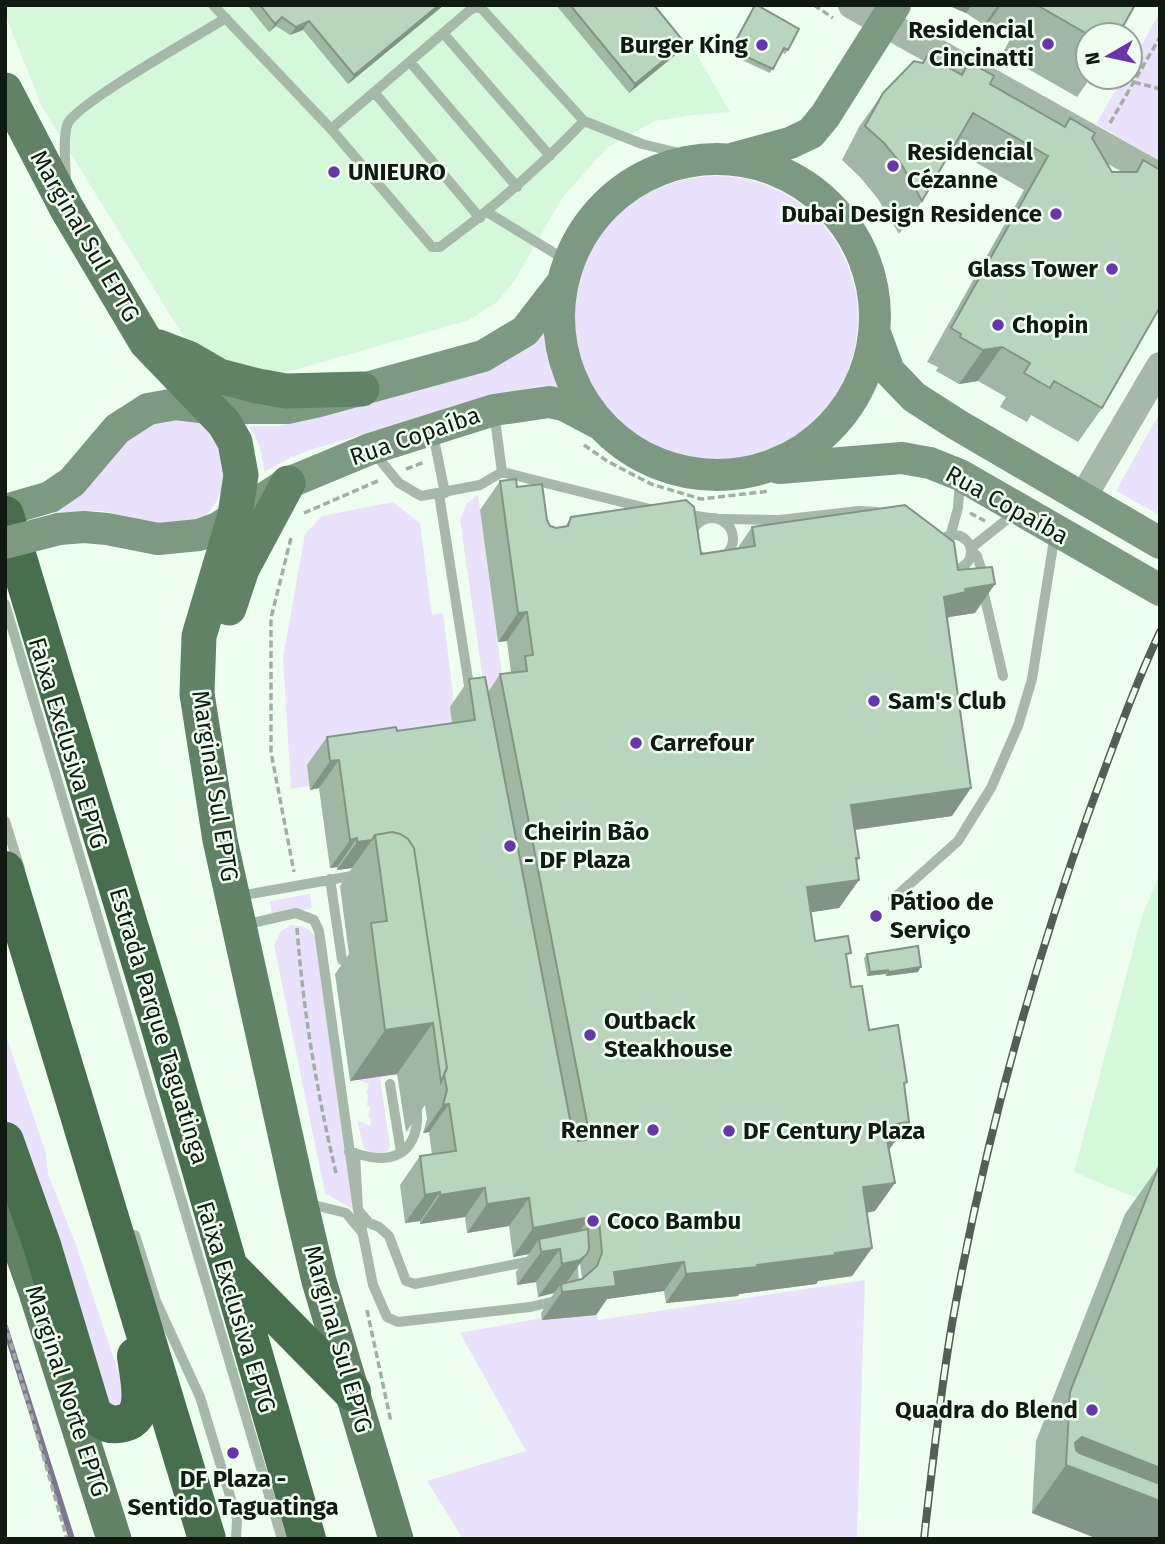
<svg xmlns="http://www.w3.org/2000/svg" width="1165" height="1544" font-family="'Fira Sans',sans-serif">
	<style>
		.built { fill: #d6f8da }
		.green { fill: #eae2fc }
		.lines { fill: none; stroke-linecap: round; stroke-linejoin: round }
		.stream { stroke: #7d7693; stroke-width: 6 }
		.path { stroke: #a0afa2; stroke-width: 3.5; stroke-dasharray: 7 3.5; stroke-linecap: butt }
		.service { stroke: #a6b9a8; stroke-width: 10 }
		.tertiary { stroke: #a6b9a8; stroke-width: 28 }
		.secondary { stroke: #7e9981; stroke-width: 32 }
		.primary { stroke: #618265; stroke-width: 35 }
		.motorway { stroke: #476e4d; stroke-width: 38 }
		.rail-casing { stroke: #525f54; stroke-width: 8 }
		.rail { stroke: #eefff0; stroke-width: 5; stroke-dasharray: 16; stroke-linecap: butt }
		.secondary-bridge { stroke: #7e9981; stroke-width: 32 }
		.wall { fill: #a0b7a3; fill-rule: evenodd }
		.shaded-wall { fill: #829584 }
		.building { fill: #bad5bd; stroke: #829584; stroke-width: 2 }
		.poi-dot { fill: #6a35ac; stroke: #eefff0; stroke-width: 2.5 }
		.labels { text-anchor: middle; dominant-baseline: central; stroke-width: 5; stroke-linejoin: round; paint-order: stroke }
		.poi-label { font-size: 24px; font-weight: bold; fill: #101a11; stroke: #eefff0; text-anchor: start }
		.street-label { font-size: 24px; fill: #101a11; stroke: #eefff0 }
	</style>
	<rect width="100%" height="100%" fill="#eefff0"/>
	<path class="built" d="M5,5H652L696,53L730,112L693,115L655,121L608,147L562,198L515,280L497,302L469,320L294,370L263,373L224,367L190,347L42,107L5,14Z
		M1160,873V1208L1074,1172L1142,916Z"/>
	<path class="green" d="M1160,12V161L1096,124L1123,77H1130V65Z
		M574 318a142 142 0 1 1 284 0a142 142 0 1 1-284 0Z
		M543,327L547,355L560,387L542,386L509,392L313,449L288,459L264,472C263,454 259,441 249,426H279L304,420Z
		M1160,412V515L1116,491Z
		M157,416C175,417 201,415 213,430C235,457 226,502 199,521C193,525 185,527 179,529C161,534 129,518 112,513C94,508 71,513 53,514L80,491L112,451Z
		M478,495L506,704L487,708L460,520L467,503Z
		M393,502L420,523L432,615L443,613L455,710L473,759L291,789L283,658L305,534L322,516Z
		M310,894L312,908L272,915L270,901Z
		M291,925C303,927 310,927 316,938L354,1210L325,1193L274,945L281,931Z
		M394,1027L413,1131L407,1132L399,1075L380,1077L390,1146L388,1151L379,1154L364,1149L357,1120L370,1126L371,1118L368,1117L370,1107L367,1106L368,1095L366,1094L369,1084L355,1079Z
		M5,1033L46,1153L48,1174L76,1245L122,1383L126,1403L107,1416L55,1247L5,1118Z
		M865,1280L857,1539H463L427,1481L526,1451L460,1333L569,1313L593,1293L598,1320Z"/>
	<g class="lines">
		<path class="stream" d="M5,1327L72,1539"/>
		<path class="path" d="M814,5L833,18
			M1134,82L1160,89
			M1110,123L1160,37
			M584,445L607,461L651,484L701,499L770,491
			M406,469L425,462
			M304,513L380,480
			M970,513L985,521
			M291,538L271,618V752L294,872
			M297,928C303,1010 317,1093 336,1173
			M367,1310L391,1422
			M5,1323L67,1539"/>
		<path class="service" d="M213,5L331,129L432,247H440C492,209 539,168 584,121
			M443,33L550,156
			M410,62L517,187
			M374,92L480,218
			M331,129L470,10L476,7L482,9L584,121L642,144L700,158
			M66,182C66,167 62,135 68,123C79,102 199,35 226,18
			M487,212L569,262
			M494,412L502,472
			M433,434L445,493
			M374,453L399,483L421,496L480,485L502,472
			M502,472L654,510
			M439,494L470,692
			M684,514L709,518
			M691 539a21 21 0 1 1 42 0a21 21 0 1 1-42 0Z
			M721,519L779,520L859,511L877,512
			M937 552a17 17 0 1 1 34 0a17 17 0 1 1-34 0Z
			M950,537L958,508L960,481
			M971,548L1015,513
			M971,550L977,556L983,574L984,594L1003,676
			M5,604L282,1539
			M5,821L20,869
			M330,879L342,960
			M239,896L357,875
			M893,899L958,841L991,788L1018,726L1032,679L1055,533
			M243,925L296,913L314,920L319,931L358,1210L355,1153
			M390,1084L401,1152
			M349,1152C359,1154 373,1159 383,1158C414,1156 420,1128 416,1103
			M306,1203L346,1213L361,1231
			M358,1210L369,1223L379,1227L389,1236L406,1281L415,1284L572,1253L574,1282L570,1292L560,1300L530,1307L398,1322L387,1317L373,1285Z
			M135,1235L156,1301L200,1397L237,1519L236,1539"/>
		<path class="tertiary" d="M852,5L1160,177
			M1083,497L1160,366"/>
		<path class="secondary" d="M735,158L790,143L811,133L825,116L895,5
			M559 317a158 158 0 1 1 316 0a158 158 0 1 1-316 0Z
			M875,333L889,371L914,397L956,424L1160,543
			M779,468L902,458L930,463L960,475L1160,590
			M5,510L50,497L72,482L117,429L148,409L176,404L208,408H287L319,401L483,356L525,331L562,283
			M59,529L84,527L107,529L158,539L199,535L218,528L288,483L370,449L494,410L549,402L564,405L598,423"/>
		<path class="primary" d="M5,90L67,209L146,342L224,423L235,442L241,475L235,515L199,636L197,694L220,840L300,1201L319,1281L396,1539
			M159,347L188,358L219,376L258,386L286,391L362,389
			M229,608L242,569L288,483
			M5,1205L35,1289L114,1539"/>
		<path class="motorway" d="M5,515L159,1024L307,1539
			M5,870L207,1539
			M5,1141L42,1245L93,1414C104,1422 110,1427 124,1423C150,1417 138,1375 136,1356
			M233,1271L352,1392"/>
		<defs>
			<path id="rail" d="M924,1539C932,1467 940,1395 952,1324C983,1149 1030,976 1090,809C1112,750 1133,689 1160,632"/>
		</defs>
		<use href="#rail" class="rail-casing"/>
		<use href="#rail" class="rail"/>
		<path class="secondary-bridge" d="M5,543L59,529"/>
	</g>
	<path class="wall" d="M247,5H444L348,84L303,30L290,35L276,26L269,32Z
		M556,5H654L679,52L629,93Z
		M755,5L788,50L785,54L782,52L770,73L744,61L730,50Z
		M952,5H1135L1118,35H1088V77H1091L1077,97L1002,54L1012,36L989,22L984,25L966,13L952,7Z
		M927,56L960,74L969,62L990,84L1064,126L1070,118L1092,138L1112,172H1135L1143,160L1102,408L1078,442L1031,415L1027,422L1000,407L1006,397L978,381L959,384L936,371L938,367L927,362L1024,190L952,149L922,201L899,234L878,199L860,177L842,160L859,127L883,93L922,63Z
		M500,481L517,487L547,520L550,526L556,528L565,527L571,517L701,554L737,549L752,527L958,570L975,613L949,617L947,619L952,816L855,830L859,858L857,861L859,880L839,908L811,912L815,941L847,958L851,987L869,1030L907,1082L904,1087L875,1211L867,1213L872,1248L852,1276L818,1281L816,1284L739,1294L738,1296L666,1303L664,1291L607,1299L596,1315L542,1320L541,1313L554,1293L538,1297L536,1282L517,1285L516,1272L529,1254L513,1257L509,1226L467,1233L465,1217L420,1224V1221L405,1223L400,1185L420,1156L432,1155L429,1132L423,1133L427,1119L425,1105L406,1132L397,1074L350,1081L335,974L349,954L340,886L352,868L337,870V867L330,868L319,788L310,790L307,765L327,737L397,731L452,723L450,707L469,679L488,692L500,674L511,673L507,641L498,642L480,510ZM580,1263L582,1279L567,1283Z
		M867,954L918,972L886,976L885,974L867,976L864,958Z
		M1159,1166L1160,1539H1098L1032,1513L1036,1441L1125,1214Z"/>
	<path class="shaded-wall" d="M439,5H444L348,84L354,75Z
		M953,5H972L966,13L952,7Z
		M998,5H1001L989,22L984,25Z
		M282,17L276,26L269,32L275,24Z
		M309,21L303,30L290,35L296,27Z
		M685,43L679,52L629,93L635,84Z
		M1002,347L978,381L959,384L983,350Z
		M995,584L975,613L949,617L946,621L944,597L965,589Z
		M527,612L507,641L498,642L518,613Z
		M339,760L319,788L310,790L330,761Z
		M971,788L952,816L831,833L851,805Z
		M357,838L337,867L330,868L350,840Z
		M372,840L352,868L337,870L357,842Z
		M856,858H859L842,882L859,880L839,908L787,916L807,887Z
		M921,967L918,972L886,976L888,972Z
		M888,970L885,974L867,976L870,972Z
		M433,1023L397,1074L350,1081L385,1030Z
		M449,1104L429,1132L423,1133L443,1105Z
		M909,1122L889,1150L885,1129L890,1125Z
		M895,1183L875,1211L843,1216L863,1187Z
		M485,1188L465,1217L420,1224L440,1195Z
		M440,1192L420,1221L405,1223L425,1195Z
		M529,1198L509,1226L467,1233L487,1204Z
		M590,1217L570,1245L539,1239L529,1254L513,1257L533,1228Z
		M872,1248L852,1276L818,1281L816,1284L739,1294L738,1296L666,1303L686,1274L757,1265Z
		M560,1249L536,1282L517,1285L541,1252Z
		M587,1254L563,1287L561,1284L554,1293L538,1297L562,1264Z
		M684,1262L664,1291L607,1299L596,1315L542,1320L562,1292L614,1272Z
		M1082,1437L1160,1468V1539H1098L1032,1513L1066,1465L1075,1443Z"/>
	<path class="building" d="M260,5H439L354,75L309,21L296,27L282,17L275,24Z
		M570,5H654L685,43L635,84Z
		M755,5H757L799,29L788,50L784,48L773,69L747,57L733,46Z
		M1037,5H1135L1118,35H1089Z
		M927,56L962,75L969,62L994,76L990,84L1065,127L1070,118L1095,133L1092,138L1112,172H1137L1143,160L1160,170V307L1102,408L1054,381L1050,388L1024,373L1030,363L1002,347L983,350L960,337L961,334L951,328L1048,156L973,113L922,201L902,165L884,143L865,126L883,93L914,61L923,63Z
		M516,479L517,487L542,484L547,520L550,526L556,528L568,526L571,517L686,500L694,507L701,554L755,546L752,527L905,505L954,542L958,570L992,567L995,584L965,589L966,592L944,597L971,788L851,805L859,858H856L859,880L807,887L815,941L848,936L851,953L846,954L851,987L862,986L869,1030L898,1025L907,1082L904,1083L909,1122L890,1125V1129H885L895,1183L863,1187L872,1248L835,1253L836,1255L757,1265L758,1267L686,1274L684,1262L614,1272L616,1286L562,1292L561,1284L582,1279L597,1266L602,1253L599,1220L590,1217L533,1228L529,1198L487,1204L485,1188L440,1195V1192L425,1195L420,1156L456,1151L449,1104L443,1105L447,1090L444,1074L447,1068L414,848L408,839L400,834L392,832L375,835L372,840L357,842V838L350,840L339,760L330,761L327,737L396,727L397,731L475,720L469,679L485,677L573,1135L578,1141L586,1140L589,1132L500,674L527,671L525,656L533,655L527,612L518,613L500,481Z
		M392,832L400,834L408,839L414,848L447,1068L441,1082L433,1023L385,1030L371,923L387,921L375,835Z
		M918,946L921,967L888,972V970L870,972L867,954Z
		M1159,1166L1160,1468L1082,1437L1075,1443L1076,1450L1079,1453L1160,1484V1501L1066,1465L1070,1392Z
		M588,1229L589,1248L587,1254L580,1260L562,1264L560,1249L541,1252L539,1239Z"/>
	<g class="poi-dot">
		<circle cx="1048" cy="44" r="7"/>
		<circle cx="762" cy="45" r="7"/>
		<circle cx="893" cy="166" r="7"/>
		<circle cx="334" cy="172" r="7"/>
		<circle cx="1056" cy="214" r="7"/>
		<circle cx="1112" cy="269" r="7"/>
		<circle cx="998" cy="325" r="7"/>
		<circle cx="874" cy="701" r="7"/>
		<circle cx="636" cy="743" r="7"/>
		<circle cx="510" cy="846" r="7"/>
		<circle cx="876" cy="916" r="7"/>
		<circle cx="590" cy="1035" r="7"/>
		<circle cx="653" cy="1130" r="7"/>
		<circle cx="729" cy="1131" r="7"/>
		<circle cx="593" cy="1221" r="7"/>
		<circle cx="1092" cy="1410" r="7"/>
		<circle cx="233" cy="1453" r="7"/>
	</g>
	<g class="labels">
		<g class="poi-label">
			<text x="1034" y="30" text-anchor="end">Residencial<tspan x="1034" dy="28">Cincinatti</tspan></text>
			<text x="748" y="45" text-anchor="end">Burger King</text>
			<text x="907" y="152">Residencial<tspan x="907" dy="28">Cézanne</tspan></text>
			<text x="348" y="172">UNIEURO</text>
			<text x="1042" y="214" text-anchor="end">Dubai Design Residence</text>
			<text x="1098" y="269" text-anchor="end">Glass Tower</text>
			<text x="1012" y="325">Chopin</text>
			<text x="888" y="701">Sam's Club</text>
			<text x="650" y="743">Carrefour</text>
			<text x="524" y="832">Cheirin Bão<tspan x="524" dy="28">- DF Plaza</tspan></text>
			<text x="890" y="902">Pátioo de<tspan x="890" dy="28">Serviço</tspan></text>
			<text x="604" y="1021">Outback<tspan x="604" dy="28">Steakhouse</tspan></text>
			<text x="639" y="1130" text-anchor="end">Renner</text>
			<text x="743" y="1131">DF Century Plaza</text>
			<text x="607" y="1221">Coco Bambu</text>
			<text x="1078" y="1410" text-anchor="end">Quadra do Blend</text>
			<text x="233" y="1479" text-anchor="middle">DF Plaza -<tspan x="233" dy="28">Sentido Taguatinga</tspan></text>
		</g>
		<g class="street-label">
			<text transform="translate(85 236) rotate(60)">Marginal Sul EPTG</text>
			<text transform="translate(415 436) rotate(-19)">Rua Copaíba</text>
			<text transform="translate(1007 505) rotate(29)">Rua Copaíba</text>
			<text transform="translate(68 743) rotate(73)">Faixa Exclusiva EPTG</text>
			<text transform="translate(215 786) rotate(81)">Marginal Sul EPTG</text>
			<text transform="translate(159 1026) rotate(73)">Estrada Parque Taguatinga</text>
			<text transform="translate(236 1307) rotate(73)">Faixa Exclusiva EPTG</text>
			<text transform="translate(338 1339) rotate(74)">Marginal Sul EPTG</text>
			<text transform="translate(67 1391) rotate(72)">Marginal Norte EPTG</text>
		</g>
	</g>
	<rect width="1165" height="1544" fill="none" stroke="#101a11" stroke-width="14"/>
	<g transform="translate(1109 56) rotate(261)"><circle r="33" fill="#eefff0" stroke="#95a397" stroke-width="2"/>
	<path d="M0-5L12 26L0 18L-12 26Z" fill="#6a35ac"/>
	<text y="-10" font-size="19" font-weight="bold" text-anchor="middle" fill="#101a11">N</text>
	</g>
</svg>
